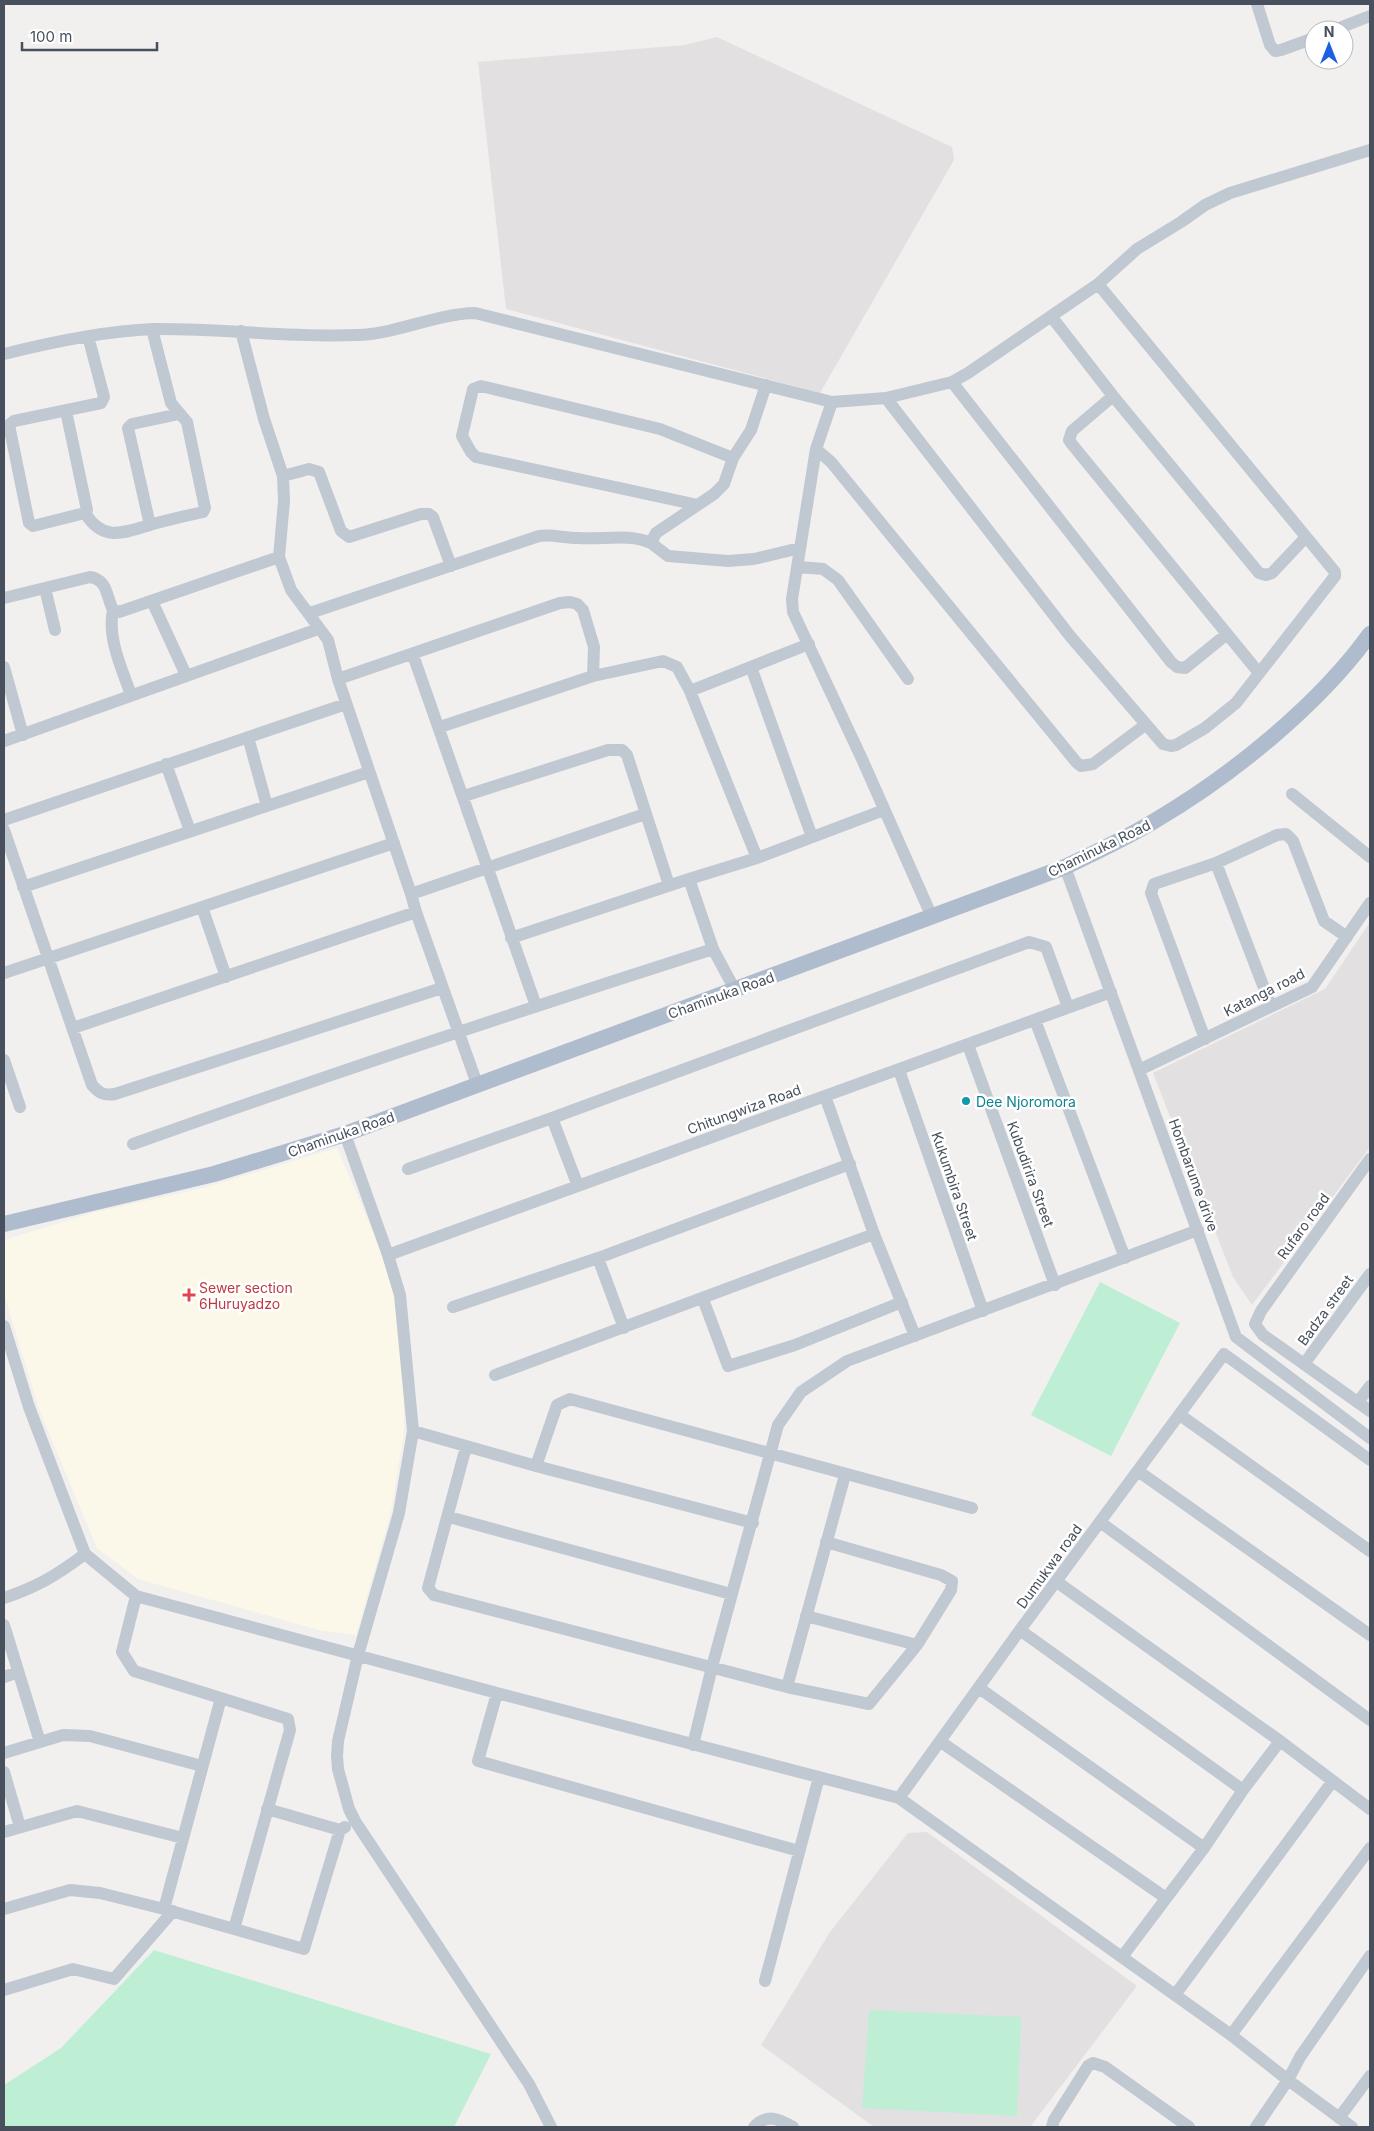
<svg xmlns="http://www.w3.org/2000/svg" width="1374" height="2131" font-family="Inter,sans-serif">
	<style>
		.commercial { fill: #fcf8e9 }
		.education { fill: #e3e0e1 }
		.green { fill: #beefd5 }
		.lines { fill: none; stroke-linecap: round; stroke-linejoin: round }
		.minor { stroke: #c0c8d1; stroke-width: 12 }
		.major { stroke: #afbcce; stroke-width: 16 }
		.culture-dot { fill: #0f9aa8; stroke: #fff; stroke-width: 2 }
		.health-dot { fill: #e0444e; stroke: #fff; stroke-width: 2 }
		.labels { text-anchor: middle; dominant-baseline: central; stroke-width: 5; stroke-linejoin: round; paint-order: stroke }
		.street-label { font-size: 14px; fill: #47505c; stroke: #fff }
		.culture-label { font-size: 14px; fill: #0d838f; stroke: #fff; text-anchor: start }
		.health-label { font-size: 14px; fill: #be3a42; stroke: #fff; text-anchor: start }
	</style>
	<rect width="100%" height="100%" fill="#f2efef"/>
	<path class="commercial" d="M337,1148L404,1305V1432L391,1512L356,1635L319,1630L138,1579L97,1548L39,1409L4,1294V1240L96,1212L207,1187Z"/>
	<path class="education" d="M717,37L952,147L954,160L820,393L506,309L478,62L685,45Z
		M1370,922V1147L1252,1305L1233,1277L1153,1073L1325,989Z
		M927,1832L1137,1986L1030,2127H874L761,2045L830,1932L908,1833Z"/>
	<path class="green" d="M1100,1282L1180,1323L1111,1456L1031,1415Z
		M154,1950L491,2054L454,2127H4V2085L61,2048Z
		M869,2010L1021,2017L1017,2116L862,2108Z"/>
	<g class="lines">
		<path class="minor" d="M1257,4L1270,45L1275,51L1281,50L1314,38
			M1334,30L1370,16
			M1051,316L1113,396L1259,573L1266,575L1272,573L1306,537
			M241,331L264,419L283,476L284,501L279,557L291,590L328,640L338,679L411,894L416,912L477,1084
			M4,354C52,342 103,331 153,329C221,328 289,338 357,335C397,334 434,314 475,313L832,402L816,449L792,599L793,612L862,759L932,917
			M952,382L1171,662L1177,667L1185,668L1227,634
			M766,385L751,430L733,458L724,484L714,494L656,533L651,543L668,556L728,561L754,559L800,548
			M1113,396L1072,431L1069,440L1071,443L1259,673
			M886,398L952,382L968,373L1098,284L1137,249L1181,222L1205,205L1230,193L1370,150
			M832,402L886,398L1070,636L1163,744L1171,746L1176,745L1205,728L1236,703L1335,576V572L1098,284
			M66,411L87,510L85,513L33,526L29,523L9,425L14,421L101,403L104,397L88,336
			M816,449L831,462L1077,763L1081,766L1093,764L1145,725
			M283,476L309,469L319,472L341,531L349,537L421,514H429L433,517L451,566
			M698,505L476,457L471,452L462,436L473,389L481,386L660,429L733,458
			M85,513C103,542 123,533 150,525C167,520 185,516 203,512L205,508L187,422L171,403L152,329
			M150,525L128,428L132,424L179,414
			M799,567L823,569L838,580L908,679
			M45,588L55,630
			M4,598L90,577C108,580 106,596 113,610L119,612L279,557
			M152,601L186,675
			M113,610C107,638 122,669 131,695
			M310,613L539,536C552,534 564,538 578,538C602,540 629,533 651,543
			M413,655L536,1006
			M4,667L23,735
			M751,667L812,837
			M593,676L663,661L677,667L690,691L757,858
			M338,679L560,603L570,602L577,604L583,610L594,647L593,676L440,727
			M690,691L809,644
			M248,737L267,806
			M4,741L318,629
			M166,764L190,831
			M1292,794L1370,857
			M464,796L608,750H622L627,755L669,885
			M4,820L346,704
			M4,830L92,1085C99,1093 104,1096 115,1094L442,988
			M1216,863L1271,1006
			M1065,867L1236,1337L1370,1438
			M689,879L757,858L884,810
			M23,887L369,772
			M411,894L645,814
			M202,907L226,977
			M713,949L735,990
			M4,973L394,843
			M1035,1020L1125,1258
			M73,1028L416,912
			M1205,1039L1151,893L1154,884L1216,863L1277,835L1286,834L1293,841L1324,921L1347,937
			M968,1045L1055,1285
			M4,1060L20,1107
			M899,1070L983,1311
			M1139,1070L1312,987L1370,903
			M825,1096L874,1234L915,1336
			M552,1118L578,1186
			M345,1134L388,1255L400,1295L413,1431L399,1513L358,1655L338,1741L337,1756L338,1769L349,1809L355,1821L529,2084L551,2127
			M133,1144C325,1076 519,1011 713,949L689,879L511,938
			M1370,1159L1261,1311L1255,1324L1263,1335L1370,1411
			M408,1169L552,1118L1029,942L1046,947L1068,1007
			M388,1255L1111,992
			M598,1258L624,1328
			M703,1299L728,1366L795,1345L902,1302
			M453,1307L598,1258L850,1164
			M4,1326L29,1407L85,1554L136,1596L497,1693L899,1798L1231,2035L1288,2080L1352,2127
			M1304,1364L1370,1274
			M495,1375L874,1234
			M1358,1402L1370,1386
			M1180,1415L1370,1551
			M413,1431L536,1466L753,1523
			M466,1447L428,1588L434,1595L787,1687L869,1704L917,1645L951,1590L952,1581L941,1575L826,1542
			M536,1466L557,1405L570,1399L972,1508
			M1138,1471L1370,1635
			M449,1517L731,1594
			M1100,1522L1370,1720
			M1057,1582L1280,1741L1370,1809
			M136,1596L122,1652L134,1671L288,1719L290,1730L234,1929
			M4,1598C37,1587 57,1575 85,1554
			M806,1616L917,1645
			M4,1625L40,1742
			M1020,1630L1243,1790
			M4,1677L18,1672
			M787,1687L845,1475
			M979,1688L1204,1848
			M497,1693L478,1761L799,1851
			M941,1742L1166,1898
			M693,1745L712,1667L778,1425L801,1392L847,1361L1198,1230
			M4,1753L63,1735L90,1736L202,1766
			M4,1772L20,1827
			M899,1798L1020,1630L1224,1354L1370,1460
			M267,1809L340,1830L345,1827
			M4,1832L77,1811L183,1838
			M4,1909L70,1890L100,1893L164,1909L304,1949L340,1830
			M164,1909L221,1698
			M1122,1957L1204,1848L1243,1790L1280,1741
			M765,1981L819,1777
			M4,1990L73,1969L114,1979L173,1911
			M1175,1995L1332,1782
			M1231,2035L1370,1848
			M1339,2118L1370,2076
			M754,2127C767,2113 779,2119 793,2127
			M1052,2127L1054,2120L1088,2066L1093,2063L1105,2067L1189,2127
			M1256,2127L1288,2080L1300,2057L1370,1956"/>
		<path class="major" d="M4,1224L214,1174L345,1134L1065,867C1096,852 1127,838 1156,820C1232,775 1318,706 1370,634"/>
	</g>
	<circle class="culture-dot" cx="966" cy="1101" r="5"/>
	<path class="health-dot" d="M186.5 1287.5h5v5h5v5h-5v5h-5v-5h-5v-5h5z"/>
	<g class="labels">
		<g class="street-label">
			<text transform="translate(1099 848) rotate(-26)">Chaminuka Road</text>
			<text transform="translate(1264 992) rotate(-27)">Katanga road</text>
			<text transform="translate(721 995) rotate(-20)">Chaminuka Road</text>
			<text transform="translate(744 1109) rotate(-20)">Chitungwiza Road</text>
			<text transform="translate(341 1134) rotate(-19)">Chaminuka Road</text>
			<text transform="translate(1031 1174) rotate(70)">Kubudirira Street</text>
			<text transform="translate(1194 1175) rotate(70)">Hombarume drive</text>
			<text transform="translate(955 1186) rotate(71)">Kukumbira Street</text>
			<text transform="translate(1303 1226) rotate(-54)">Rufaro road</text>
			<text transform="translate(1325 1310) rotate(-54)">Badza street</text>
			<text transform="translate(1049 1566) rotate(-54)">Dumukwa road</text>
		</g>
		<g class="culture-label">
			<text x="976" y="1101">Dee Njoromora</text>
		</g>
		<g class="health-label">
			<text x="199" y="1287">Sewer section<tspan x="199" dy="16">6Huruyadzo</tspan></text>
		</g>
	</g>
	<rect width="1374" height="2131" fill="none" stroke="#47505c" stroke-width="10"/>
	<g transform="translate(1329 45)"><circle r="24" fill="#ffffff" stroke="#b5b9be"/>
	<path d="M0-4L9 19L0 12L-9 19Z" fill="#1a60e0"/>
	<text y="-8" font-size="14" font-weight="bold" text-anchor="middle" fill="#47505c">N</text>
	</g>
	<path d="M22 42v8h135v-8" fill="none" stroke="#47505c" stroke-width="2.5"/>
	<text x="30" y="42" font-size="15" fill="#47505c" stroke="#ffffff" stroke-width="4" paint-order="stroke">100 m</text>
</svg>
